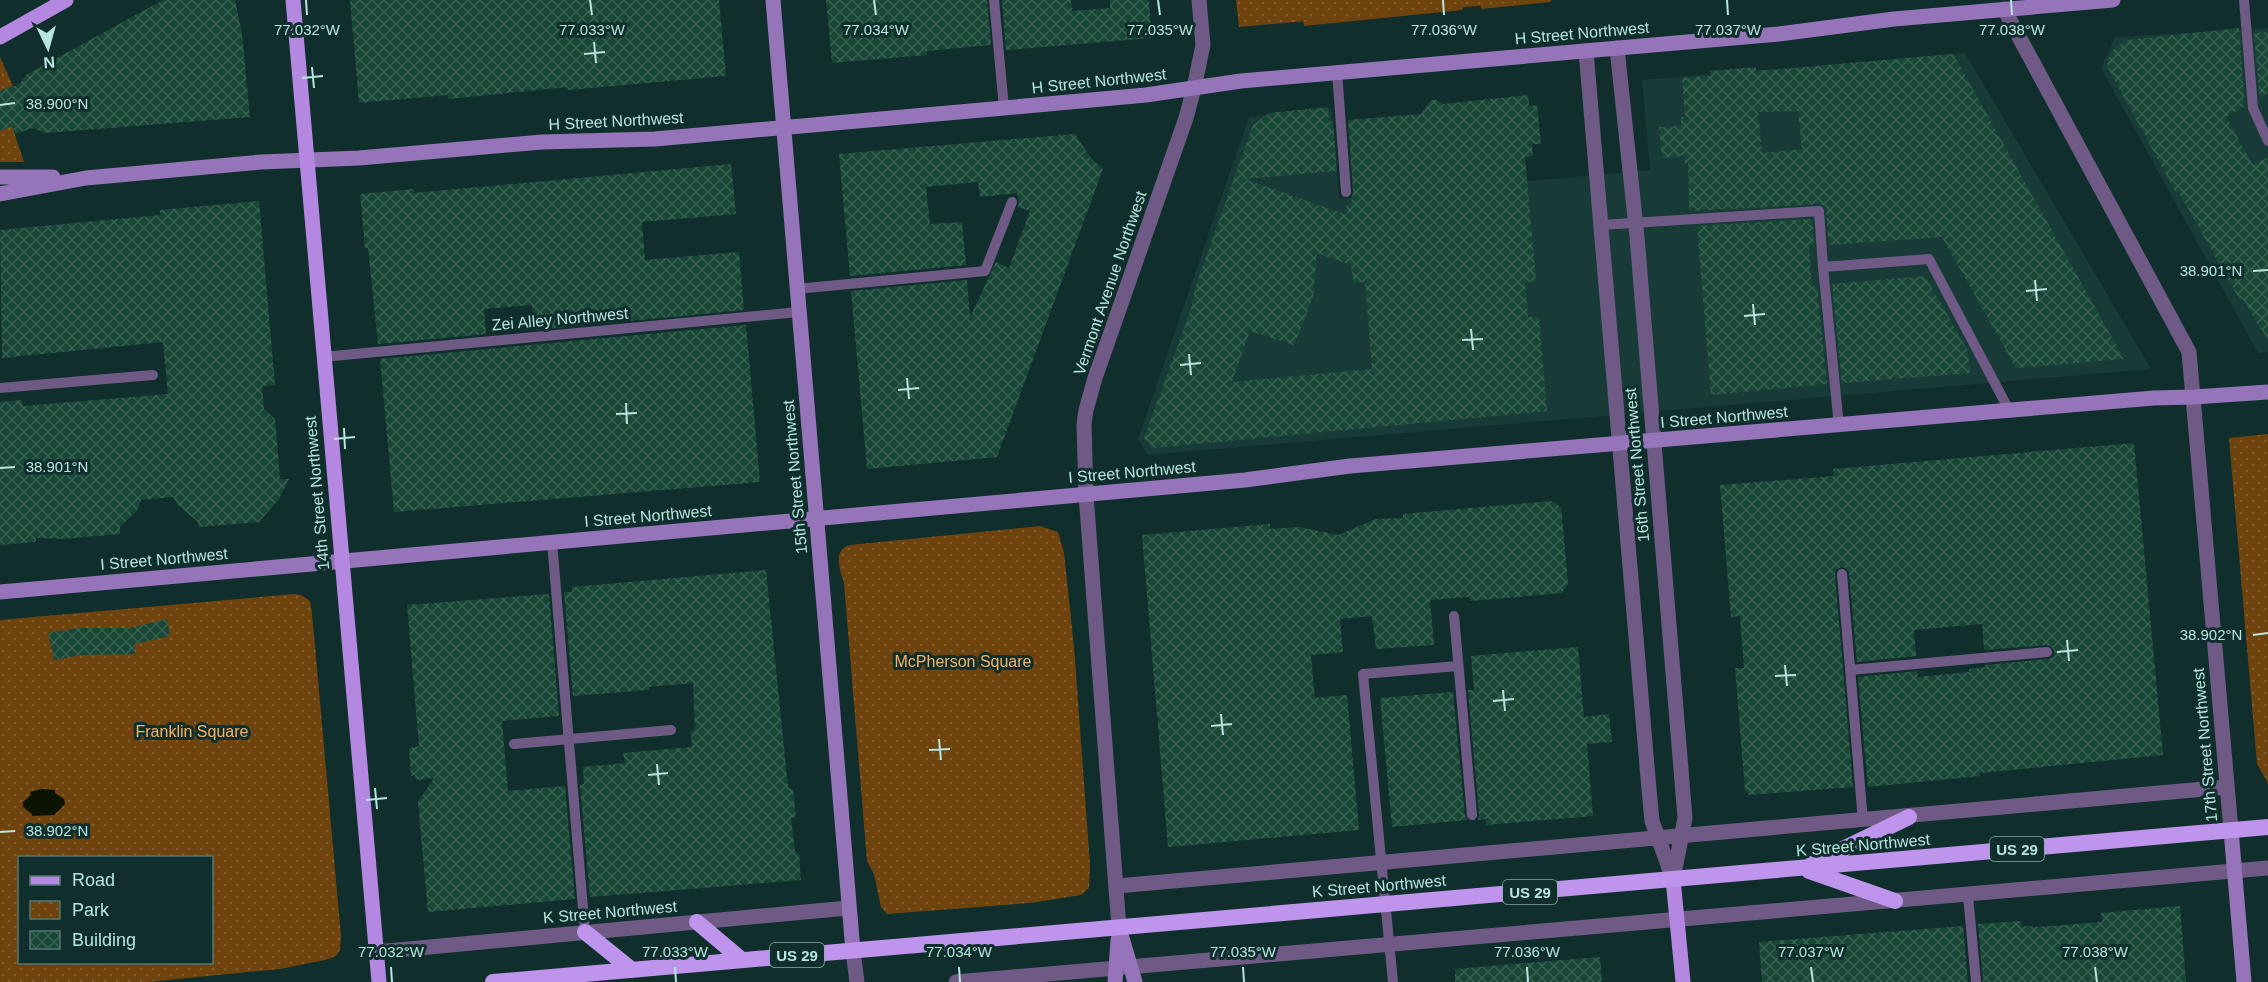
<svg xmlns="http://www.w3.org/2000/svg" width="2268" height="982" font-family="Arial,sans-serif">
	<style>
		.built { fill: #183b37 }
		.grass { fill: #6f430d }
		.park { fill: url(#park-dots); fill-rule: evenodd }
		.water { fill: #0c1301 }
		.building { fill: url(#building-cross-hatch); fill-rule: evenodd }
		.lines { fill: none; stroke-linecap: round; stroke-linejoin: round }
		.service { stroke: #6e5a85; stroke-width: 10 }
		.minor { stroke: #6e5a85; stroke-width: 15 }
		.tertiary { stroke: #6e5a85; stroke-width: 15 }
		.secondary { stroke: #9574b9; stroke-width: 15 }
		.primary { stroke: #b488e1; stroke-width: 15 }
		.trunk { stroke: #bf94ec; stroke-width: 16 }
		.ticks { fill: none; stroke: #b8e5de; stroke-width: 2 }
		.labels { text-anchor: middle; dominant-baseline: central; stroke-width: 6; stroke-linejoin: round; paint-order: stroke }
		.shield { fill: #102f2c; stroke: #86aea9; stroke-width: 1.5 }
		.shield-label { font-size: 15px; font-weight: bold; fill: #b8e5de }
		.street-label { font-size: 16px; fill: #b8e5de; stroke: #102f2c }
		.park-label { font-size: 16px; fill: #fbb063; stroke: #102f2c }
		.ticks-label { font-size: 15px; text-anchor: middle; fill: #b8e5de; stroke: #102f2c; stroke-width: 6; stroke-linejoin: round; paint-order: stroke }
	</style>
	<defs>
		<pattern id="park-dots" width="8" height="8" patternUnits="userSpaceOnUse" patternTransform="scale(1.5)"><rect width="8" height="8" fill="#6f430d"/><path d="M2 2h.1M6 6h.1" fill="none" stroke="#815e30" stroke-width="1.8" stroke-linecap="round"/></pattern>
		<pattern id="building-cross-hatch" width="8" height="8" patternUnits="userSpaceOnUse" patternTransform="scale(1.5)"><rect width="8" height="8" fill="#194736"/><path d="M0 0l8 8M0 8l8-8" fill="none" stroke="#386153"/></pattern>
	</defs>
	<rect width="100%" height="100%" fill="#102f2c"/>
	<path class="built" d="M2268,28V352L2258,353L2101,68L2115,37Z
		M1965,53L2151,369L1148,455L1138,439L1249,117L1331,108L1339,199L1650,170L1642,80Z"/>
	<path class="grass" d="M1462,0L1463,10L1304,26L1303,18Z
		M1480,0H1552L1550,2L1481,9Z"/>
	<path class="park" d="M1236,0H1545L1239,27Z
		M0,57L13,86L2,90L3,95L0,96Z
		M12,126L24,162H0V131Z
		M2268,434V783L2257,764L2229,438Z
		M1040,526L1058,532L1064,553L1074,647L1090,864L1089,888L1081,895L1030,903L887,914L881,907L874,874L867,861L844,583C840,569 832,550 850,545Z
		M295,594L301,595L310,601L312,613L341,936L340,950L336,956L325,960L280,969L148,982H0V620ZM20,858H212V962H20Z"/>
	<path class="water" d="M42,789L55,790V793L64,799L65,804L54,815L32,816V814L23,807V802L31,795L30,792Z"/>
	<path class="building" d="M163,0H235L242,33L250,117L45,133L33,128L15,134L12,126L0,131V91L20,84L26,75Z
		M350,0H719L726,76L568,90L567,87L448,99V95L359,103Z
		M826,0H987L991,45L927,51V55L832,63Z
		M1002,0H1071L1072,11L1110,8V0H1149L1152,38L1006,50Z
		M2239,28L2245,106L2226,117L2253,165L2268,157V340L2242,298L2240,300L2178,191L2176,193L2107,66L2110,54L2117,46L2128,40Z
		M2268,32V93L2260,98L2254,33Z
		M1953,54L1995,129L2124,359L2016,368L1942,237L1829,245L1826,210L1825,206L1819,204L1695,211V208L1689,209L1688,162L1685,163L1684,156L1662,158L1659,127L1681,126V117H1685L1682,78L1711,76L1710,71L1756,67V71L1782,69ZM1798,111L1802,149L1762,153L1758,112Z
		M1528,95L1529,106L1537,105L1541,144H1532L1533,156L1525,157L1536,281L1525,282L1528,317H1539L1547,411L1153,448L1144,438L1191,309L1196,285L1253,125L1269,113L1328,107L1329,122L1333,121L1337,171L1245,179L1347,215L1346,204L1351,203L1353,191L1348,120L1421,114L1431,100H1437L1443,104ZM1317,253L1351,265L1353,283L1365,282L1372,369L1232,382L1250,331L1294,345L1313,298Z
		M1075,134L1090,157L1103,169L997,457L867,469L851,291L967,280L970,317L996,262L1009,268L1030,211L1018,207L1019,201L1017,193L980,197L978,182L926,187L930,224L962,222L966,265L850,276L839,154Z
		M731,164L736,214L642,222L645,260L739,252L744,310L534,330L532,305L484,309L486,334L378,344L368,248H365L360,194L414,189V193Z
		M259,201L275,385L262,386L264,409L275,419L280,479H289L279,499L259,522L199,527L198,522L178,505L173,497L141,500L138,509L120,527V534L62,539L36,538V542L0,545V402L22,400L23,406L168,394L163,342L2,358L0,230L160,215V210Z
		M1812,219L1814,246L1809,247L1812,286H1817L1827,384L1711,395L1697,226Z
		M1925,276L1968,351L1970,373L1842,383L1832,284Z
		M746,325L760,482L394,512L380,359Z
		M2134,443L2163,755L1980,773V776L1868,787L1858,677L1917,671L1918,677L1969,672V669L1986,667L1985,665L2048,659L2054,656V651L2051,646L2046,645L1984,650L1982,624L1914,630L1916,656L1857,662L1849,573L1846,568L1841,567L1836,570L1835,575L1853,787L1749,795L1745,790L1735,668H1744L1740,616L1731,617L1720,485L1834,476L1833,469Z
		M1552,501L1561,507L1566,560L1568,584L1562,593L1470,601L1469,597L1430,600L1434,645L1376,649L1372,616L1340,619L1343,652L1311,655L1315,698L1347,695L1359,830L1168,847L1142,535L1270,524V529L1299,527L1338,535L1376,519L1403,518V514Z
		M766,570L788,787L793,790L796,817L791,818L795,851L799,854L801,880L590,897L580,785L584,784L583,767L625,763L623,753L692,747L691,731H695L693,683L649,687V690L573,696L564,592H572V587Z
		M549,594L559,716L502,721L508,791L565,786L575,899L428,912L418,802L434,778L416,780L415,775L411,776L409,748L419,746L407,605Z
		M167,619L170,636L135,644V654L81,655L54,660L48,633L78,628H130Z
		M1578,647L1584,717L1609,714L1612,742L1587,744L1593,816L1486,825V819L1478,820L1479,814L1468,690H1474L1471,656Z
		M1453,692L1465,816L1467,820L1392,827L1380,698Z
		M2180,906L2186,982H1983L1978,924L2021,921L2022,926L2038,927L2102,922L2101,913Z
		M1963,926L1968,982H1762L1759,942Z
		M1600,957L1602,982H1455V969Z"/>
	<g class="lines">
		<path class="service" d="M994,0L1004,108
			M2244,0L2253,108L2268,141
			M1337,72L1346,192
			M1601,225L1819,211L1823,267
			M796,289L985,271L1012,202
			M323,357L799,312
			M0,388L153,375
			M1839,426L1823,267L1929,259L2009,410
			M552,542L585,932
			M1842,574L1863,821
			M1454,616L1472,815
			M1850,670L2047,652
			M514,744L671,730
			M1968,895L1976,982
			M1393,982L1363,674L1458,666"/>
		<path class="minor" d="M1194,88L1203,45L1199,0"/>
		<path class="tertiary" d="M2004,9L2189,352L2231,830
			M1617,48L1637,237L1685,818L1673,879
			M1586,51L1648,778L1652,821L1673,879
			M1117,886L2227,787
			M1119,928L1086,495L1084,424L1086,410L1095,378L1186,118L1194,88
			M853,951L857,982
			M376,952L848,908
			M956,982L2268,868"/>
		<path class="secondary" d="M773,0L853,951
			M0,177H53
			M0,194L86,178L261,162L359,158L542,142L655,139L1004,108L1146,95L1241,81L1779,34L1894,19L2113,0
			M0,592L1245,480L1350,466L2154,398L2194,397L2268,392
			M2231,830L2244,982
			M1119,928L1135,982
			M1115,982L1118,940"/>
		<path class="primary" d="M293,0L379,982
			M0,37L66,0
			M1673,879L1683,982"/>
		<path class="trunk" d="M1812,864L1909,817
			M1809,871L1895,901
			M697,922L742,960
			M585,932L632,970
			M493,982L2268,827"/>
	</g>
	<path class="ticks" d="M306,0L307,15M590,0L592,15M874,0L876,15M1158,0L1160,15M1443,0L1444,15M1727,0L1728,15M2011,0L2012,15M594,42L596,63M584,54L605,52M312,67L314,88M302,78L323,76M0,105L15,103M2253,271L2268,270M2035,280L2037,301M2026,291L2047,289M1753,304L1755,325M1744,316L1765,314M1471,329L1473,350M1462,340L1483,339M1189,354L1191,375M1180,365L1201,363M907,378L909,399M898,390L919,388M626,403L627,424M616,414L637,413M344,428L345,449M334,439L355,437M0,468L15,467M2253,635L2268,633M2067,640L2069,661M2057,652L2078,650M1785,665L1787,686M1775,676L1796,675M1503,690L1505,711M1493,701L1514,699M1221,714L1223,735M1211,726L1232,724M939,739L941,760M929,750L950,749M657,764L659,785M648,775L668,773M375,788L377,809M366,800L387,798M0,832L15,831M391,967L392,982M675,967L676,982M959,967L960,982M1243,967L1244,982M1527,967L1528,982M1811,967L1813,982M2095,967L2097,982"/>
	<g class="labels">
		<g class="shield">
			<rect x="1990" y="837" width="54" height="24" rx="4.5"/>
			<rect x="1503" y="880" width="54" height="24" rx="4.5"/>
			<rect x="770" y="943" width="54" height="24" rx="4.5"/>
		</g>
		<g class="shield-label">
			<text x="2017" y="849">US 29</text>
			<text x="1530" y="892">US 29</text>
			<text x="797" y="955">US 29</text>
		</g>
		<g class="street-label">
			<text transform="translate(1582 33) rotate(-5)">H Street Northwest</text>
			<text transform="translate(1099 81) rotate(-6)">H Street Northwest</text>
			<text transform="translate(616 121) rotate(-3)">H Street Northwest</text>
			<text transform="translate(1110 283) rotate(-71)">Vermont Avenue Northwest</text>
			<text transform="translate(560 319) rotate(-5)">Zei Alley Northwest</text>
			<text transform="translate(1724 417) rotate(-5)">I Street Northwest</text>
			<text transform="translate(1637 465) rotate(-95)">16th Street Northwest</text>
			<text transform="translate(1132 472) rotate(-5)">I Street Northwest</text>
			<text transform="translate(795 477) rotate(-95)">15th Street Northwest</text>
			<text transform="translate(317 493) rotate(-95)">14th Street Northwest</text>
			<text transform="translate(648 516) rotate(-5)">I Street Northwest</text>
			<text transform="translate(164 559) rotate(-5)">I Street Northwest</text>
			<text transform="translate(2205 745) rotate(-95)">17th Street Northwest</text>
			<text transform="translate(1863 845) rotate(-5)">K Street Northwest</text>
			<text transform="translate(1379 886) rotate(-5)">K Street Northwest</text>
			<text transform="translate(610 912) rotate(-5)">K Street Northwest</text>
		</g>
		<g class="park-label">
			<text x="963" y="661">McPherson Square</text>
			<text x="192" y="731">Franklin Square</text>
		</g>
	</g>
	<g class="ticks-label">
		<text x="307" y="35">77.032°W</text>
		<text x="592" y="35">77.033°W</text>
		<text x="876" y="35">77.034°W</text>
		<text x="1160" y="35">77.035°W</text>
		<text x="1728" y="35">77.037°W</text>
		<text x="2012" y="35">77.038°W</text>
		<text x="1444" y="35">77.036°W</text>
		<text x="57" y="109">38.900°N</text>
		<text x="2211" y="276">38.901°N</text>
		<text x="57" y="472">38.901°N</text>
		<text x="2211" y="640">38.902°N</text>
		<text x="57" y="836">38.902°N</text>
		<text x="391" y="957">77.032°W</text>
		<text x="675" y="957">77.033°W</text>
		<text x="959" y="957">77.034°W</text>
		<text x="1243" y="957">77.035°W</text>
		<text x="1527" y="957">77.036°W</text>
		<text x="1811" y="957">77.037°W</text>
		<text x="2095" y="957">77.038°W</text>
	</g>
	<rect x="18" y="856" width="195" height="108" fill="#102f2c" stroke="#537873" stroke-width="1.5"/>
	<rect x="30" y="876" width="30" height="9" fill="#b488e1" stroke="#537873" stroke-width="1.5"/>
	<text x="72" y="886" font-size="18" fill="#b8e5de">Road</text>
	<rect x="30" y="901" width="30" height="18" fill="url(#park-dots)" stroke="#537873" stroke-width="1.5"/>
	<text x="72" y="916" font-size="18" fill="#b8e5de">Park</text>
	<rect x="30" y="931" width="30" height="18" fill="url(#building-cross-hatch)" stroke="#537873" stroke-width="1.5"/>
	<text x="72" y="946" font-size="18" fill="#b8e5de">Building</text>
	<g transform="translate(48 48) rotate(175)" stroke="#102f2c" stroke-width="4.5" paint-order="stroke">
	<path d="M0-4.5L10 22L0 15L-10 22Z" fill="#b8e5de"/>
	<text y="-9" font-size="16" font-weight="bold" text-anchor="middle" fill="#b8e5de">N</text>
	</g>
</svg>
